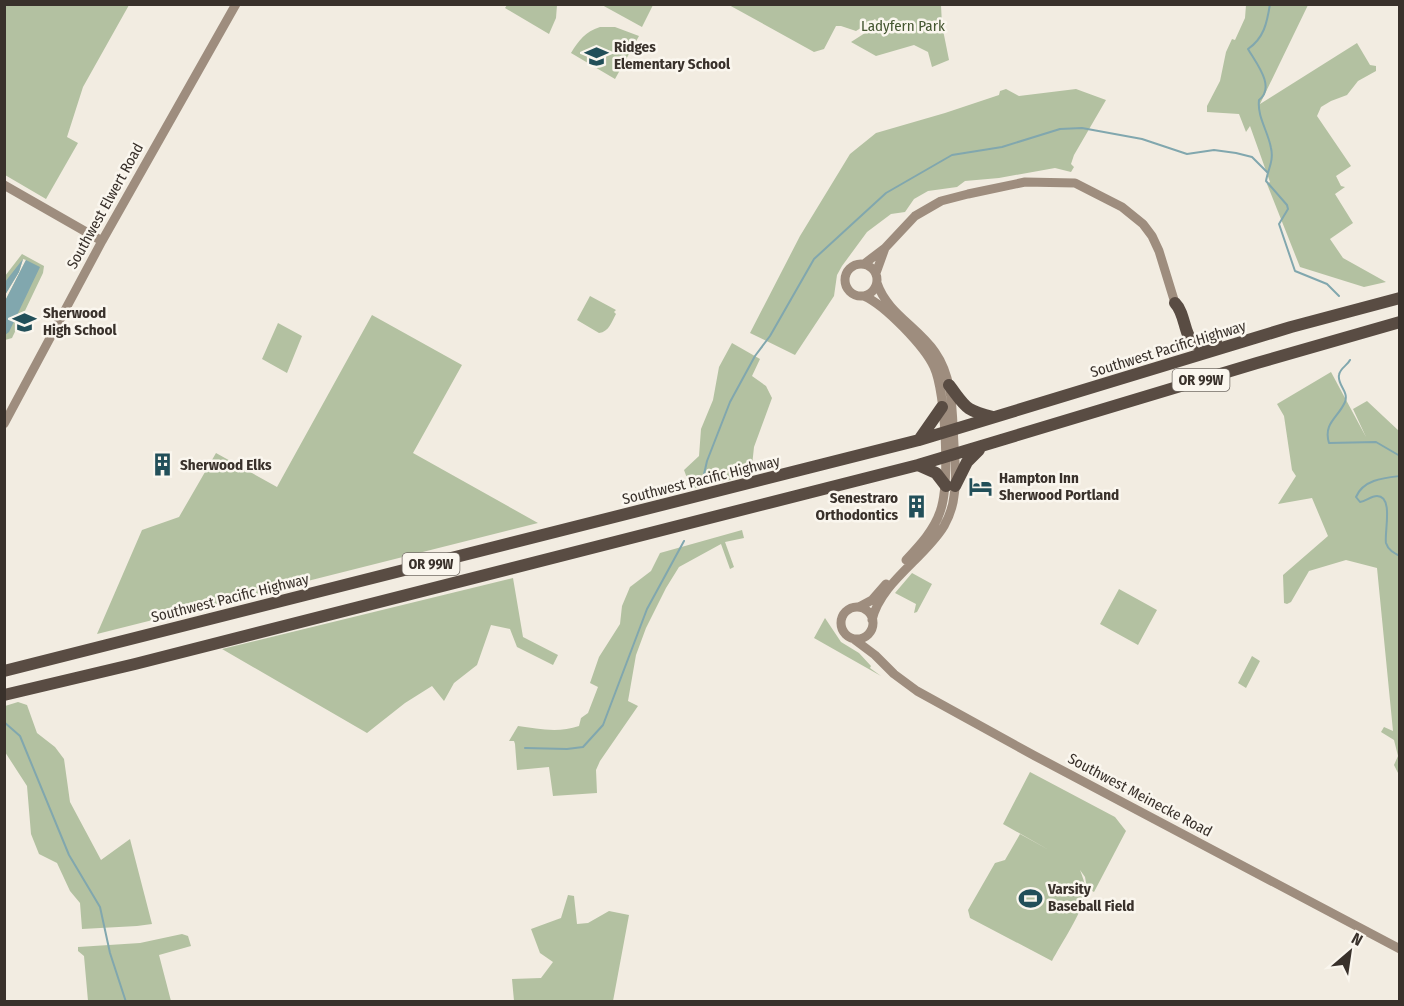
<svg xmlns="http://www.w3.org/2000/svg" width="1404" height="1006" font-family="'Fira Sans Condensed',sans-serif">
	<style>
		.green { fill: #b3c1a1 }
		.water { fill: #81a7ae }
		.lines { fill: none; stroke-linecap: round; stroke-linejoin: round }
		.stream { stroke: #81a7ae; stroke-width: 2 }
		.secondary { stroke: #9e8d7e; stroke-width: 9 }
		.highway { stroke: #594c43; stroke-width: 12 }
		.labels { text-anchor: middle; dominant-baseline: central; stroke-width: 5; stroke-linejoin: round; paint-order: stroke }
		.shield { fill: #faf6ee; stroke: #736c66; stroke-width: 1.5 }
		.shield-label { font-size: 14px; font-weight: bold; fill: #39312b }
		.park-label { font-size: 15px; fill: #445630; stroke: #faf6ee }
		.poi-label { font-size: 15px; font-weight: bold; fill: #39312b; stroke: #faf6ee; text-anchor: start }
		.street-label { font-size: 15px; fill: #39312b; stroke: #faf6ee }
	</style>
	<rect width="100%" height="100%" fill="#f2ece1"/>
	<path class="green" d="M5,4L129,5L83,87L67,137L78,143L46,199L5,175Z
		M507,5H557L556,18L549,34L505,8Z
		M602,5H653L642,27Z
		M729,5H941L942,25L949,60L932,67L928,52L914,45L876,56L851,42L879,24L875,19L856,31L841,26H836L824,49L814,52Z
		M1246,5H1308L1260,104L1357,43L1370,65L1376,66V71L1358,81L1347,95L1331,101L1321,107L1317,116L1351,166L1336,176L1341,186L1345,187L1335,194L1353,223L1330,239L1343,258L1386,282L1364,287L1300,267L1267,184L1270,182L1250,126L1246,132L1239,114L1207,112V106L1220,81L1226,52L1232,39L1235,40L1245,18Z
		M600,27H615L639,36L615,79L571,53C579,40 585,32 600,27Z
		M1006,89L1019,96L1076,89L1106,100L1074,155L1071,164L1074,167L1071,172L1055,168L999,178L965,181L957,187L928,191L914,199L905,212L891,214L867,232L842,266L837,275L834,296L795,355L750,333L800,236L850,154L876,133L945,113L999,95L1000,91Z
		M22,254L44,266L43,273L12,338L5,340V301L26,260L23,259L19,272L5,295V276Z
		M590,296L616,310L614,312L616,314C612,321 609,332 599,333L577,320Z
		M372,315L462,365L413,453L538,523L97,634L142,530L179,517L216,453L277,487Z
		M278,323L302,336L287,373L262,359Z
		M732,343L760,359L752,376L766,386L772,398L754,447L751,475L691,489L684,470L699,456L701,429L713,400L719,367Z
		M1331,372L1366,437L1353,409L1367,401L1399,431V775L1394,765L1398,756L1394,740L1381,732L1384,727L1393,731L1377,568L1346,560L1309,571L1291,602L1287,604L1284,603L1283,575L1328,536L1312,498L1278,504L1296,476L1292,470L1284,416L1277,404Z
		M742,530L744,538L725,542L734,567L730,569L721,544L679,567L666,588L646,628L636,655L628,701L638,706L600,761L596,770L597,793L553,796L549,767L517,770L515,744L514,741H509L518,726C538,729 559,733 579,726L581,718L588,713L598,687L590,683L599,657L620,624L622,606L630,587L651,571L660,553Z
		M912,573L932,584L917,612L914,613L916,604L895,593Z
		M513,578L523,637L558,655L553,665L517,647L510,629L491,625L477,665L454,683L444,701L432,686L405,703L367,733L222,649Z
		M1119,589L1157,610L1138,645L1100,624Z
		M825,618L841,642L859,653L871,666L870,668L881,676L814,638Z
		M1252,656L1260,661L1246,688L1238,683Z
		M18,702L27,705L37,733L55,747L64,759L70,802L101,860L130,839L152,924L137,926L82,929L80,903L70,891L57,863L39,854L31,834L27,786L5,752V706Z
		M1030,772L1115,817L1126,831L1094,892L1087,888L1085,877L1080,870C1083,878 1086,885 1085,893C1084,910 1061,944 1052,961L970,918L968,910L995,863L1005,860L1020,834L1049,850L1003,824Z
		M568,895L574,896L577,924L588,923L609,911L629,915L613,1001H514L512,979L541,978L553,962L540,953L531,929L561,918Z
		M182,934L188,936L191,946L159,955L171,1001H88L84,956L78,951V947L140,943Z"/>
	<path class="water" d="M23,259L19,272L5,295V282Z
		M26,260L40,267L9,332L5,335V301Z"/>
	<g class="lines">
		<path class="stream" d="M1270,4C1267,23 1264,38 1248,49C1256,63 1276,87 1259,100C1257,117 1268,131 1271,148C1274,161 1268,169 1266,181L1287,205L1288,209L1279,224L1295,271L1327,284L1339,296
			M1350,360C1347,366 1340,368 1339,375C1337,385 1349,391 1345,402C1338,418 1323,423 1329,443L1376,442L1400,456
			M1400,476C1383,478 1363,480 1356,497L1360,502C1366,501 1371,496 1377,496C1394,496 1384,533 1386,543C1388,550 1394,553 1400,556
			M702,483L707,461L730,402L755,356L770,336L814,259L886,193L952,155L1002,147L1060,129L1082,128L1142,139L1187,154L1214,150L1236,153L1252,157L1267,172
			M4,722L20,736L69,855L100,907L110,953L126,1002
			M525,748L567,749L583,747L603,725L647,609L684,541"/>
		<path class="secondary" d="M4,185L102,241
			M845 280a16 16 0 1 1 32 0a16 16 0 1 1-32 0Z
			M864,264L885,248L915,216L941,201L968,194L1025,182L1075,183L1122,207L1143,224L1152,236L1159,251L1175,303
			M876,273L885,248
			M864,296C885,305 925,347 934,367C946,393 950,485 940,512C934,530 920,545 906,560
			M4,424L102,241L236,4
			M859,607L872,600L886,584
			M841 623a16 16 0 1 1 32 0a16 16 0 1 1-32 0Z
			M872,620C881,582 925,558 944,526C949,517 953,506 954,496C957,479 955,462 954,445C952,414 954,379 935,352C918,327 887,313 877,283
			M855,640L875,655L894,674L917,691L1035,756L1400,949"/>
		<path class="highway" d="M1175,303C1190,318 1180,357 1216,342
			M949,385C966,407 964,410 993,417
			M919,440L942,407
			M918,465L936,473L946,486
			M955,486L967,462L979,450
			M4,671L919,440L1291,327L1400,298
			M4,695L135,664L918,465L1257,363L1400,322"/>
	</g>
	<defs>
		<symbol id="school-bare" viewBox="-9 -9 18 18"><path d="M0-5L7-2L0 1L-7-2ZM-4 1L0 2.5L4 1V4Q0 6-4 4Z" fill="#224f59" stroke="#faf6ee" stroke-width="2.5" paint-order="stroke"/></symbol>
		<symbol id="building-bare" viewBox="-9 -9 18 18"><path d="M-4-6H4V6H1V3H-1V6H-4ZM-2.5-4.3h1.7v1.8h-1.7ZM.8-4.3h1.7v1.8H.8ZM-2.5-1h1.7V.8h-1.7ZM.8-1h1.7V.8H.8Z" fill="#224f59" stroke="#faf6ee" stroke-width="2.5" paint-order="stroke"/></symbol>
		<symbol id="hotel-bare" viewBox="-9 -9 18 18"><path d="M-6-4.5h1.5V1H6V5H4.5V3h-9V5H-6ZM-4 0a1.8 1.8 0 1 1 3.6 0ZM.5 0V-2.5h3Q6-2.5 6 0Z" fill="#224f59" stroke="#faf6ee" stroke-width="2.5" paint-order="stroke"/></symbol>
		<symbol id="stadium-bare" viewBox="-9 -9 18 18"><path d="M0-5a6.5 5 0 1 0 0 10a6.5 5 0 1 0 0-10ZM-3.5-1.8h7v3.6h-7Z" fill="#224f59" stroke="#faf6ee" stroke-width="2.5" paint-order="stroke"/></symbol>
	</defs>
	<g fill-rule="evenodd">
		<use href="#school-bare" x="580" y="40" width="33" height="33"/>
		<use href="#school-bare" x="8" y="306" width="33" height="33"/>
		<use href="#building-bare" x="146" y="448" width="33" height="33"/>
		<use href="#hotel-bare" x="964" y="470" width="33" height="33"/>
		<use href="#building-bare" x="900" y="490" width="33" height="33"/>
		<use href="#stadium-bare" x="1014" y="882" width="33" height="33"/>
	</g>
	<g class="labels">
		<g class="shield">
			<rect x="1172.5" y="369" width="57" height="22" rx="4.5"/>
			<rect x="402.5" y="553" width="57" height="22" rx="4.5"/>
		</g>
		<g class="shield-label">
			<text x="1201" y="380">OR 99W</text>
			<text x="431" y="564">OR 99W</text>
		</g>
		<g class="park-label">
			<text x="903" y="26">Ladyfern Park</text>
		</g>
		<g class="poi-label">
			<text x="614" y="47">Ridges<tspan x="614" dy="17">Elementary School</tspan></text>
			<text x="43" y="313">Sherwood<tspan x="43" dy="17">High School</tspan></text>
			<text x="180" y="465">Sherwood Elks</text>
			<text x="999" y="478">Hampton Inn<tspan x="999" dy="17">Sherwood Portland</tspan></text>
			<text x="898" y="498" text-anchor="end">Senestraro<tspan x="898" dy="17">Orthodontics</tspan></text>
			<text x="1048" y="889">Varsity<tspan x="1048" dy="17">Baseball Field</tspan></text>
		</g>
		<g class="street-label">
			<text transform="translate(105 206) rotate(-61)">Southwest Elwert Road</text>
			<text transform="translate(1168 349) rotate(-17)">Southwest Pacific Highway</text>
			<text transform="translate(701 480) rotate(-14)">Southwest Pacific Highway</text>
			<text transform="translate(230 598) rotate(-14)">Southwest Pacific Highway</text>
			<text transform="translate(1140 795) rotate(28)">Southwest Meinecke Road</text>
		</g>
	</g>
	<rect width="1404" height="1006" fill="none" stroke="#39312b" stroke-width="12"/>
	<g transform="translate(1350 952) rotate(29)" stroke="#faf6ee" stroke-width="4.5" paint-order="stroke">
	<path d="M0-4.5L10 22L0 15L-10 22Z" fill="#39312b"/>
	<text y="-9" font-size="16" font-weight="bold" text-anchor="middle" fill="#39312b">N</text>
	</g>
</svg>
